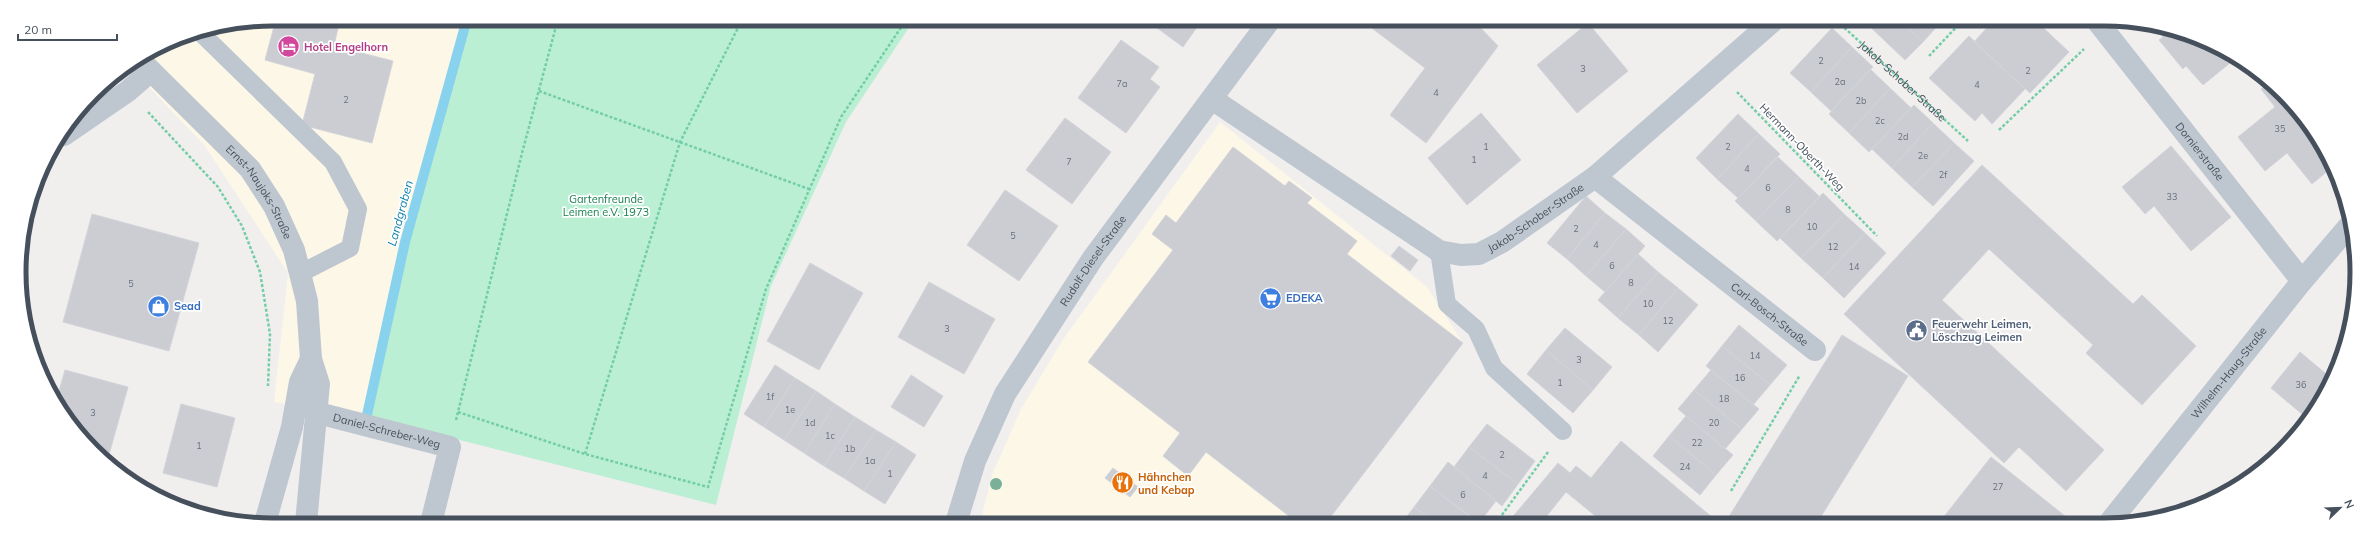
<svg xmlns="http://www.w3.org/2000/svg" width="2376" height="544" font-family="Mulish,sans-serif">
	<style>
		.commercial { fill: #fcf7e7 }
		.green { fill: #bbefd3 }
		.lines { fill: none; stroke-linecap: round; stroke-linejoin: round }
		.stream { stroke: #88d2ed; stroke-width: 10 }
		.building { fill: #cbcdd3; stroke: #d2d4da }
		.path { stroke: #73cea7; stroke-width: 2.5; stroke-dasharray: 3 2; stroke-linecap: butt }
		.lane { stroke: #bec7d0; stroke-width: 18 }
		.street { stroke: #bec7d0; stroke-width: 22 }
		.tree { fill: #79b097 }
		.labels { text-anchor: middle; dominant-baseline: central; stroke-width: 3.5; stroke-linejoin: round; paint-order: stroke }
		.number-label { font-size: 9px; fill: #676f7a }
		.hotel-label { font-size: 11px; font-weight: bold; fill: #b23c85; stroke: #fff; text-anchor: start }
		.street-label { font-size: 11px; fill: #46505c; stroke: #fff }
		.park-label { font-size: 11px; fill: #167e50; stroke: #fff }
		.shop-label { font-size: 11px; font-weight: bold; fill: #366cbe; stroke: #fff; text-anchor: start }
		.service-label { font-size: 11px; font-weight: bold; fill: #4e5e75; stroke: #fff; text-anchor: start }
		.food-label { font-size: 11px; font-weight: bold; fill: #c56008; stroke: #fff; text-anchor: start }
		.water-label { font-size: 12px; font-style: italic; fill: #0a7faa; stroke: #fff }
		.rim { fill: none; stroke: #46505c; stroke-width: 5 }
	</style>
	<rect width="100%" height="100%" fill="#f1eeee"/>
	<path class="commercial" d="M272,19H465L436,120L365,418L274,402L288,273L205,146L130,67L175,38Z
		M1220,122L1427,287L1463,343L1326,523H980L992,475L1021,409L1062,341Z"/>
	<path class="green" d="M465,19L914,20L846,122L771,286L716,505L396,424L365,418L436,120Z"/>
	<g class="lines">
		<path class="stream" d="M367,415L405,242L467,19"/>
	</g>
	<path class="building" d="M276,19H340L334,46L393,61L372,143L302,125L315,74L265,60Z
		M1151,20H1202L1183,47L1149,22Z
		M1361,20H1473L1498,46L1426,143L1390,115L1425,68Z
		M1864,21H1901L1923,42L1905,60Z
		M1901,21H1940L1941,22L1923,42Z
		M1993,21H2036L2069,52L2030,93L1974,42Z
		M1588,23L1628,71L1577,113L1537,65Z
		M2155,27L2231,53L2236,58L2203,85L2186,66L2183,69L2159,40L2163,37Z
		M1832,28L1852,47L1811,92L1790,73Z
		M1969,36L2025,89L1992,124L1982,113L1975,121L1929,78Z
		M1121,40L1159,67L1150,79L1160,87L1126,133L1078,98Z
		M1852,47L1873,67L1831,111L1811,92Z
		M1870,69L1890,88L1849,133L1829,114Z
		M2267,85L2305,118L2330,169L2312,184L2287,153L2265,171L2238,137L2275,107L2261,89Z
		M1890,88L1911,108L1869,152L1849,133Z
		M1914,105L1933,123L1892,168L1872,149Z
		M1481,113L1521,160L1467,205L1428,158Z
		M1738,114L1759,134L1717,179L1696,158Z
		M1065,118L1111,152L1072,204L1026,170Z
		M1933,123L1954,143L1912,187L1892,168Z
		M1759,134L1780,154L1738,198L1717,179Z
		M1954,143L1974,161L1933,206L1912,187Z
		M2171,146L2231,217L2191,251L2154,206L2145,214L2122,187Z
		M1233,147L1285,186L1289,181L1312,198L1307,203L1357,241L1347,254L1463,343L1326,523H1298L1206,452L1188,476L1163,456L1180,433L1088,362L1173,250L1152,234L1166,215L1176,223Z
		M1778,157L1799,177L1756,221L1735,201Z
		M1982,165L2133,304L2142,295L2196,346L2142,405L2086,353L2093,345L1989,249L1942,300L2104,450L2066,491L2019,447L2004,463L1844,314Z
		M1799,177L1820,197L1777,241L1756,221Z
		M1005,190L1058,226L1019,281L967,245Z
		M1823,193L1844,214L1801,258L1780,238Z
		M1586,196L1605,213L1567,259L1547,243Z
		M1605,213L1626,229L1586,276L1567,259Z
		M92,214L199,243L169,351L63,322Z
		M1844,214L1865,233L1823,278L1801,258Z
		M1626,229L1645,246L1605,292L1586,276Z
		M1865,233L1886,253L1844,298L1823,278Z
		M1399,246L1418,260L1410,271L1391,256Z
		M1638,254L1658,272L1618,318L1598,300Z
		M810,263L863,293L819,370L767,341Z
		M1658,272L1678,288L1639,335L1618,318Z
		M929,282L995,319L964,374L898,337Z
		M1678,288L1698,305L1658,352L1639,335Z
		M2351,319L2345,336L2340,332Z
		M1739,325L1787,365L1770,385L1722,346Z
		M1565,328L1612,367L1593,390L1546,350Z
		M1842,335L1908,376L1817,523H1725Z
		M1722,346L1770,385L1753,405L1706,366Z
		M1546,350L1593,390L1573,413L1527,374Z
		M2300,352L2332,379L2303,415L2271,388Z
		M775,365L795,378L764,427L744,414Z
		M65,370L128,387L108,458L71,426L57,398Z
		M1711,370L1759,409L1742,429L1694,390Z
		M911,375L943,396L924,427L891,407Z
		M795,378L816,391L784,440L764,427Z
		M1694,390L1742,429L1725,449L1678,409Z
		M816,391L835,404L804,453L784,440Z
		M181,404L235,418L217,487L163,473Z
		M835,404L855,417L824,466L804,453Z
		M1686,416L1733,455L1716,475L1669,436Z
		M855,417L876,430L844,478L824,466Z
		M1487,424L1535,461L1518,484L1469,447Z
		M876,430L896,442L864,491L844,478Z
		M1669,436L1716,475L1700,495L1653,456Z
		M1621,441L1719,523H1604L1566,492L1546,517L1553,523H1514L1510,520L1558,463L1570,473L1576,466L1591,478Z
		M896,442L916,455L885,504L864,491Z
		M1469,447L1518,484L1502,506L1454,467Z
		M1991,457L2065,516L2059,523H1939Z
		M1448,462L1496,501L1479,523L1430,486Z
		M1113,468L1138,487L1130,497L1105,478Z
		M1430,486L1478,523H1435L1414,507Z
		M2181,502L2188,507L2174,512Z
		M1414,507L1435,523H1402Z"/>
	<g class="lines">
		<g class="path">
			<path id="s1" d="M1837,21L1968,141"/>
			<path d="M1929,56L1962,21"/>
			<path d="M539,91L809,189"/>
			<path d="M1737,92L1877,236"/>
			<path d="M148,112L218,187L242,226L260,272L270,334L268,386"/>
			<path d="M1999,130L2084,49"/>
			<path d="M458,412L585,454L708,487L766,289L841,117L906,20"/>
			<path d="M456,420L522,153L558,19"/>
			<path d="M585,454L680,142L742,20"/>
			<path d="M1731,491L1800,375"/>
			<path d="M1496,523L1548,452"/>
		</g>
		<path class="lane" d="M201,33L333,162L358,209L350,248L301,273
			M1439,251L1447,304L1476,329L1494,368L1563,431"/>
		<g class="street">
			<path id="s2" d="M2097,21L2302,281"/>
			<path id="s3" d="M140,60L250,169L274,206L294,250L307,301L311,359L319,384L306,523"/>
			<path id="s4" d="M1212,99L1439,251L1461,255L1479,254L1502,242L1595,177L1773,21"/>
			<path d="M64,135L128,91L151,71"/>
			<path id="s5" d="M1595,177L1815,350"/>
			<path id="s6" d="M318,413L450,447L431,523"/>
			<path d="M265,523L292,427L300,382L311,359"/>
			<path id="s7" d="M956,523L975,461L1005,394L1093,258L1270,20"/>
			<path id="s8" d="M2109,523L2302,281L2350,225"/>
		</g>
	</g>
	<circle class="tree" cx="996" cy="484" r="6"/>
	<defs>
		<symbol id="hotel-disc" viewBox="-11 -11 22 22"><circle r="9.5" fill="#d1479c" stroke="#fff"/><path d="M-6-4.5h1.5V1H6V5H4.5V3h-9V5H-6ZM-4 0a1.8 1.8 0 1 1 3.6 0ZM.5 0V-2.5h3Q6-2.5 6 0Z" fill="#fff"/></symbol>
		<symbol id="supermarket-disc" viewBox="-11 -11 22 22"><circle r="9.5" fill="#3f7fe0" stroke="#fff"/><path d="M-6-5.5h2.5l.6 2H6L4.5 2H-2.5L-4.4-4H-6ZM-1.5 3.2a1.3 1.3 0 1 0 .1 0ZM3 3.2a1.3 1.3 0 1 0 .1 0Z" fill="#fff"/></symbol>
		<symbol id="shop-disc" viewBox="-11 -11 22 22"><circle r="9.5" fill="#3f7fe0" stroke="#fff"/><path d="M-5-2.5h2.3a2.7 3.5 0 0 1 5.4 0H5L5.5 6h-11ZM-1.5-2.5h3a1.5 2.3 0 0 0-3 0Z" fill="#fff"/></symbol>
		<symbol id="civic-disc" viewBox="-11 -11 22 22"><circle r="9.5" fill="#5c6f8a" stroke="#fff"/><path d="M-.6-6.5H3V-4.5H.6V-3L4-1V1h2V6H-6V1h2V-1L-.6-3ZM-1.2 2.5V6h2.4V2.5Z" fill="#fff"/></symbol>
		<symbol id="restaurant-disc" viewBox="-11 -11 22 22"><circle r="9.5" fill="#e8710a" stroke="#fff"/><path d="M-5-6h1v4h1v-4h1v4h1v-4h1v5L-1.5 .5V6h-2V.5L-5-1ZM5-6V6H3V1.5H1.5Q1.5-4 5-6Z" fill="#fff"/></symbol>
	</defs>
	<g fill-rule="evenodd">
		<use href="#hotel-disc" x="276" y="34" width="25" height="25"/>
		<use href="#supermarket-disc" x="1258" y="286" width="25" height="25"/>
		<use href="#shop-disc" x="146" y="294" width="25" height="25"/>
		<use href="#civic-disc" x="1904" y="318" width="25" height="25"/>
		<use href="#restaurant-disc" x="1110" y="470" width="25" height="25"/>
	</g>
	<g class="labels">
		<g class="number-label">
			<text x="1821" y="60">2</text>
			<text x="1583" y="68">3</text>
			<text x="2028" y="70">2</text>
			<text x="1840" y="81">2a</text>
			<text x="1122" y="83">7a</text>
			<text x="1977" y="84">4</text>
			<text x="1436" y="92">4</text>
			<text x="346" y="99">2</text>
			<text x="1861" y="100">2b</text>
			<text x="1880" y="120">2c</text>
			<text x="2280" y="128">35</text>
			<text x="1903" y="136">2d</text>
			<text x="1486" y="146">1</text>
			<text x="1728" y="146">2</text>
			<text x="1923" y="155">2e</text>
			<text x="1474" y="159">1</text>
			<text x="1069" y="161">7</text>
			<text x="1747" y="168">4</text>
			<text x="1943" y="174">2f</text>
			<text x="1768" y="187">6</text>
			<text x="2172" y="196">33</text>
			<text x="1788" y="209">8</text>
			<text x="1812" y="226">10</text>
			<text x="1576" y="228">2</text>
			<text x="1013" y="235">5</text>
			<text x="1596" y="244">4</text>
			<text x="1833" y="246">12</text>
			<text x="1612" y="265">6</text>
			<text x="1854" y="266">14</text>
			<text x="1631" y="282">8</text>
			<text x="131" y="283">5</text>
			<text x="1648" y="303">10</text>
			<text x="1668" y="320">12</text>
			<text x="947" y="328">3</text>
			<text x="1755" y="355">14</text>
			<text x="1579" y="359">3</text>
			<text x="1740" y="377">16</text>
			<text x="1560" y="382">1</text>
			<text x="2301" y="384">36</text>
			<text x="770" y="396">1f</text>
			<text x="1724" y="398">18</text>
			<text x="790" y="409">1e</text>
			<text x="93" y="412">3</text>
			<text x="810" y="422">1d</text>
			<text x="1714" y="422">20</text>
			<text x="830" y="435">1c</text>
			<text x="1697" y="442">22</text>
			<text x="199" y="445">1</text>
			<text x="850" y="448">1b</text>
			<text x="1502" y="454">2</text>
			<text x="870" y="460">1a</text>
			<text x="1685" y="466">24</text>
			<text x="890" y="473">1</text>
			<text x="1485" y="475">4</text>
			<text x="1998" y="486">27</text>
			<text x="1463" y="494">6</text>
		</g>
		<g class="hotel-label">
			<text x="304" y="47">Hotel Engelhorn</text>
		</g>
		<g class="street-label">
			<text stroke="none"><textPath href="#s1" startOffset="89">Jakob-Schober-Straße</textPath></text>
			<text transform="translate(1802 147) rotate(46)">Hermann-Oberth-Weg</text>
			<text stroke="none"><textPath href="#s2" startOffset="166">Dornierstraße</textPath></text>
			<text stroke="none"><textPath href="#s3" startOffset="179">Ernst-Naujoks-Straße</textPath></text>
			<text stroke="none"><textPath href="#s4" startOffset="381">Jakob-Schober-Straße</textPath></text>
			<text stroke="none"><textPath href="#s7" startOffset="298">Rudolf-Diesel-Straße</textPath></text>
			<text stroke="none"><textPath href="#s5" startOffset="222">Carl-Bosch-Straße</textPath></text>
			<text stroke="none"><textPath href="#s8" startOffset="192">Wilhelm-Haug-Straße</textPath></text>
			<text stroke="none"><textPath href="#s6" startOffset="71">Daniel-Schreber-Weg</textPath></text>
		</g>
		<g class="park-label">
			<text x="606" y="199">Gartenfreunde<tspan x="606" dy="13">Leimen e.V. 1973</tspan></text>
		</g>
		<g class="shop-label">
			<text x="1286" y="298">EDEKA</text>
			<text x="174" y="306">Sead</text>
		</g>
		<g class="service-label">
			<text x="1932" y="324">Feuerwehr Leimen,<tspan x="1932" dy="13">Löschzug Leimen</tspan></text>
		</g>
		<g class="food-label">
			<text x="1138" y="477">Hähnchen<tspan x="1138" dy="13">und Kebap</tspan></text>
		</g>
		<g class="water-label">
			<text transform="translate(400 213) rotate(-75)">Landgraben</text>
		</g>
	</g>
	<path d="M0 0H2376V544H0ZM272 26H2104A246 246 0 0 1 2350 272V272A246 246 0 0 1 2104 518H272A246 246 0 0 1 26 272V272A246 246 0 0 1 272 26Z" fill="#fff" fill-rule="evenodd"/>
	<path class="rim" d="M272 26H2104A246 246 0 0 1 2350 272V272A246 246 0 0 1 2104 518H272A246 246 0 0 1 26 272V272A246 246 0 0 1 272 26Z"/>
	<g transform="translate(2340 508) rotate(67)" stroke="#ffffff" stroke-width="3" paint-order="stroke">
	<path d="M0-3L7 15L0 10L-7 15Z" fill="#46505c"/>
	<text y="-6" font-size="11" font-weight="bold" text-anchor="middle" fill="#46505c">N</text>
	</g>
	<path d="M18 34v6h99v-6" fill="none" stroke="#46505c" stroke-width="2"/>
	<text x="24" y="34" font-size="12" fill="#46505c" stroke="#ffffff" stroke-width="3" paint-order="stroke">20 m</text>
</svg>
